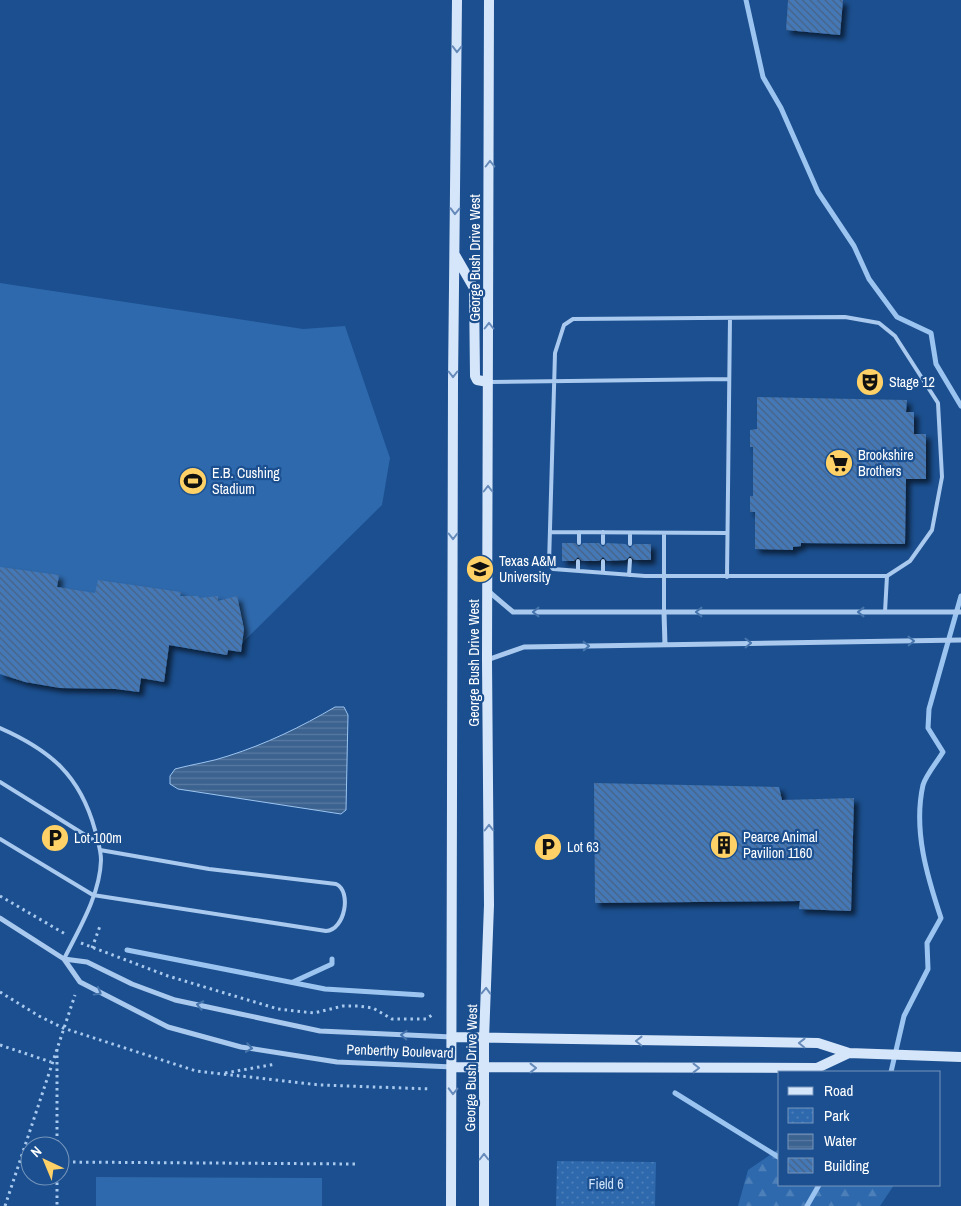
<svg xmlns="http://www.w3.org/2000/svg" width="961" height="1206" font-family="'Archivo Narrow',sans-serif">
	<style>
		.forest { fill: url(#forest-firs) }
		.park { fill: url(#park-dots) }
		.pitch { fill: #2e69ad }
		.water { fill: url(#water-rules); stroke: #9cc4f0 }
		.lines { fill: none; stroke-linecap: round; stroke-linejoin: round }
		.stream { stroke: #9cc4f0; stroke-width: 5 }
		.building { fill: url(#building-back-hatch); filter: url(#shadow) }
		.path { stroke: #a9c9ee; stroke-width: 3; stroke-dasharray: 2.5 4; stroke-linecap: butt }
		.lane { stroke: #a9c9ee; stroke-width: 4 }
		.street { stroke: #a9c9ee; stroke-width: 5 }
		.secondary { stroke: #d6e6fa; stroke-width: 10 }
		.oneway { stroke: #668bba }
		.oneway2 { stroke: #4674ac }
		.labels { text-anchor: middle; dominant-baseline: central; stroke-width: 4.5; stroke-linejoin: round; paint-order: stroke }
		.street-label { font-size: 14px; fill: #fff; stroke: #1b4f8f }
		.poi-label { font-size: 14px; fill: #fff; stroke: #1b4f8f; text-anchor: start }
		.park-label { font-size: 14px; fill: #cfe3fa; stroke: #1b4f8f }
	</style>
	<defs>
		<pattern id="forest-firs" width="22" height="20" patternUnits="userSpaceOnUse" patternTransform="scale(1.25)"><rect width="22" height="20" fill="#2e69ad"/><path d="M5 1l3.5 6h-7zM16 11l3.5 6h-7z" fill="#4d80b9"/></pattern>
		<pattern id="park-dots" width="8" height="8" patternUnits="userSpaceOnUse" patternTransform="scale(1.25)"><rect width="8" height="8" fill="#2e69ad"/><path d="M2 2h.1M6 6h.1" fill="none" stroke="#4d80b9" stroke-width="1.8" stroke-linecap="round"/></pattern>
		<pattern id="water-rules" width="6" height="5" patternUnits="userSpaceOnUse" patternTransform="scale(1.25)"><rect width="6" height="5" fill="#3c6290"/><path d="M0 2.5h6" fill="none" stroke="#597aa1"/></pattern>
		<pattern id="building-back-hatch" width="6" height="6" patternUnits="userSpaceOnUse" patternTransform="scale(1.25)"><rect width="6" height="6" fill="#4478b7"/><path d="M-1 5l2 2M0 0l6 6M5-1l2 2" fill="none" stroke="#486282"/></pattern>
		<filter id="shadow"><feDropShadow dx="4.5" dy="4.5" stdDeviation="2.5" flood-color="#0009"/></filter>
	</defs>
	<rect width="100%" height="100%" fill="#1b4f8f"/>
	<path class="forest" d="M780,1148V1185H894L880,1206H738L748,1170Z"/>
	<path class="park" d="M557,1161L656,1162L655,1206H556Z"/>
	<path class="pitch" d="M0,283L303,329L345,326L390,458L382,505L242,643L241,652L228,650L227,655L170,645L164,682L141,679L139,692L0,672Z
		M96,1177L322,1178V1206H96Z"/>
	<path class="water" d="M335,707H344L348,715L346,810L341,814L178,789L170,784V776L175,769C193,764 211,762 228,756C266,744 301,727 335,707Z"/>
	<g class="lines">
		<path class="stream" d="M746,0L763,77L781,108L818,192L854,246L869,279L897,317L931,333L936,364L961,406
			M127,950L325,989L422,995
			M293,982L332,964V959
			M891,1072L904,1016L928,969L927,943L941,918C927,876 913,830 923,785C926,775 937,762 943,752L928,728L929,709L961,596
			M675,1093L780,1158
			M807,1206L819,1185"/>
	</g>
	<path class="building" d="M788,0H843L840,35L786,30Z
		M757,397L907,400L906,412H914V434H926V479H906L905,544L801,543V546L793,547V550L755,549V512H750V496H753V447H750V430L757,429Z
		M562,543H575L579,547L583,543H599L603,547L607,543L626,544L630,548L634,544H651V560H634L630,556L626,560L607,561L603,557L599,561H582L578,557L574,561H562Z
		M0,567L59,575L57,587L95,593L98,580L181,592L180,596H199V598L218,596V601L237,596L244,629L241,652L228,650L227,655L169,645L164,682L141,678L139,692L116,689L60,688L25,682L0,674Z
		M594,783L779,787L782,800L854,798L851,911L799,909L800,901L595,903Z"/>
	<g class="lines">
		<path class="path" d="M0,896L67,935
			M81,943L168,976L278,1009L314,1013L343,1006H358L373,1008L392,1019H426L432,1015
			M92,948L100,926
			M0,992L39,1016L63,1028L196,1071L320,1085L431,1089
			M0,1045L51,1062
			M57,1049V1146
			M225,1073L276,1064
			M60,1162L355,1164
			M57,1176V1206
			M5,1206L75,995"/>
		<path class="lane" d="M489,382L729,379
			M550,532L727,533
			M579,532V543
			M603,532V543
			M630,544V533
			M603,561V573
			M578,571V561
			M629,575L630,560
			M727,577L730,318
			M664,612V533
			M885,612L887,576L910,561L932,530L942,477L938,403L895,336L879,323L845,317L573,319L564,325L555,353L549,564L553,569L645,576H887
			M0,728C50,750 80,775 95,830C97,839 101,849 101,860C100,895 79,929 64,959
			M0,782L98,843
			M0,839L93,895L326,931C345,930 352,891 336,884L209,869L100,850"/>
		<path class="street" d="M487,590L513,612H961
			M664,612L665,645
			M487,660L524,647L961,640
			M0,918L64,959L80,982L168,1027L241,1047L337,1062L453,1067
			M64,959L87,962L132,984L175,1000L320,1031L452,1037"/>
		<path class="secondary" d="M455,255L474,288L475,376L477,380L488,382
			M452,1037L818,1043L849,1053L961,1057
			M453,1067L817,1068L849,1053
			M451,1206L453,382L457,0
			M484,1206V1039L489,905L487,660L489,0"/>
	</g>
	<defs><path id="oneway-chevron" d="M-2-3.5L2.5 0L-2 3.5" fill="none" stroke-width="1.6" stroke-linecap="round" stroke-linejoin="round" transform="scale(1.25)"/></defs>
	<g class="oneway">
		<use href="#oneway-chevron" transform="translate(457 49) rotate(91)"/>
		<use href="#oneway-chevron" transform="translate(490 164) rotate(-90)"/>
		<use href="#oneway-chevron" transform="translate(455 211) rotate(91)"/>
		<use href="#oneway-chevron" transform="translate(489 326) rotate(-90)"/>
		<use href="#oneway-chevron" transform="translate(453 374) rotate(90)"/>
		<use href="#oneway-chevron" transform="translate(488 489) rotate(-90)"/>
		<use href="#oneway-chevron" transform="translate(453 536) rotate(90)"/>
		<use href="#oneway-chevron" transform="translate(489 828) rotate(-90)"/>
		<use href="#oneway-chevron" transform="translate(486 991) rotate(-88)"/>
		<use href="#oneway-chevron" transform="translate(639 1041) rotate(-179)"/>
		<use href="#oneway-chevron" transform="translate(802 1043) rotate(-179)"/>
		<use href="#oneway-chevron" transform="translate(533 1068)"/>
		<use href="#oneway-chevron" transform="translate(696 1068)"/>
		<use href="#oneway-chevron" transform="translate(453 1091) rotate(91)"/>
		<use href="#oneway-chevron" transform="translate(484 1157) rotate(-90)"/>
	</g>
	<g class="oneway2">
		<use href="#oneway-chevron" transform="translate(536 612) rotate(-180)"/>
		<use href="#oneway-chevron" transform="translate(699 612) rotate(-180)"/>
		<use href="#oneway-chevron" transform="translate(861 612) rotate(-180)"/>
		<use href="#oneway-chevron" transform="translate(911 641) rotate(-1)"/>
		<use href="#oneway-chevron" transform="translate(748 643) rotate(-1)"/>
		<use href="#oneway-chevron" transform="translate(586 646) rotate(-1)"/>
		<use href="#oneway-chevron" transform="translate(98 992) rotate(29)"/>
		<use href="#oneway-chevron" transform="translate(200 1005) rotate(-168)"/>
		<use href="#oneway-chevron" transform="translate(404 1035) rotate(-177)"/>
		<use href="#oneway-chevron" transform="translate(249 1048) rotate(9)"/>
	</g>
	<defs>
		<symbol id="theatre-disc" viewBox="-11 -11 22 22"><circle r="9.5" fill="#ffd166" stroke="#1b4f8f"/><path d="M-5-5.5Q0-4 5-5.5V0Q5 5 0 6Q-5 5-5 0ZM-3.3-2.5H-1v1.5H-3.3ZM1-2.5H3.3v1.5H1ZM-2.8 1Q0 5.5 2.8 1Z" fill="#111"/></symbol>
		<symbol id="supermarket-disc" viewBox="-11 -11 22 22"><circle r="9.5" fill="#ffd166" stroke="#1b4f8f"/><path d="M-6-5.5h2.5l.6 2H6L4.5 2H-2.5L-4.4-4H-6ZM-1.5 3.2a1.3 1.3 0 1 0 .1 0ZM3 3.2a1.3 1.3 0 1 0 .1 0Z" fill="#111"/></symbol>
		<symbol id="stadium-disc" viewBox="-11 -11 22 22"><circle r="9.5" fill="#ffd166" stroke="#1b4f8f"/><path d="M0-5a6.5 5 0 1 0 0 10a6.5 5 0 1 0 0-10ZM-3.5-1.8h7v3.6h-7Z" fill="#111"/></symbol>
		<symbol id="university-disc" viewBox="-11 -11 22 22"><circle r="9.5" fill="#ffd166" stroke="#1b4f8f"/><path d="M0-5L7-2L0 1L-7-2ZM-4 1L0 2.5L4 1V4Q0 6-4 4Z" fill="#111"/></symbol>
		<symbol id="parking-disc" viewBox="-11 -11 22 22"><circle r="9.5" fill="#ffd166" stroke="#1b4f8f"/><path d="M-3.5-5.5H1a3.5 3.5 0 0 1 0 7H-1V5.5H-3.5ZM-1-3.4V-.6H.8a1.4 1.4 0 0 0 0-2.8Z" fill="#111"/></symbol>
		<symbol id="building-disc" viewBox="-11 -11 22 22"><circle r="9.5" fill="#ffd166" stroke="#1b4f8f"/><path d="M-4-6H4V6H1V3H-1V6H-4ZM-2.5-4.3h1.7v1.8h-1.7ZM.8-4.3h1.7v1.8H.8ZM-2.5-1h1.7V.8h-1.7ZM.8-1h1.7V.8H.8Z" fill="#111"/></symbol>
	</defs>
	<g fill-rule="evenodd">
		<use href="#theatre-disc" x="854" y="366" width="32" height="32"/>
		<use href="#supermarket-disc" x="823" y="447" width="32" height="32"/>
		<use href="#stadium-disc" x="177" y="465" width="32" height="32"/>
		<use href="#university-disc" x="464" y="553" width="32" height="32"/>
		<use href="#parking-disc" x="39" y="822" width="32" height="32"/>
		<use href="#building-disc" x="708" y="829" width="32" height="32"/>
		<use href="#parking-disc" x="532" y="831" width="32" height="32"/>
	</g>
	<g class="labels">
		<g class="street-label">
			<text transform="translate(475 258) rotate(-90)">George Bush Drive West</text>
			<text transform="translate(474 663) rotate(-90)">George Bush Drive West</text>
			<text transform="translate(400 1051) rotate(2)">Penberthy Boulevard</text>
			<text transform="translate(471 1068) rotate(-89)">George Bush Drive West</text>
		</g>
		<g class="poi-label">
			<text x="889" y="382">Stage 12</text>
			<text x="858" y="455">Brookshire<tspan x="858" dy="16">Brothers</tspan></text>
			<text x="212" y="473">E.B. Cushing<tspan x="212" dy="16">Stadium</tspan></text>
			<text x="499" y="561">Texas A&amp;M<tspan x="499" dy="16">University</tspan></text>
			<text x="743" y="837">Pearce Animal<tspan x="743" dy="16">Pavilion 1160</tspan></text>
			<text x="74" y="838">Lot 100m</text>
			<text x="567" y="847">Lot 63</text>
		</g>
		<g class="park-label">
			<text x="606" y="1184">Field 6</text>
		</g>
	</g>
	<rect x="778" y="1071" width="162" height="115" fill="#1b4f8f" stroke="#7695bc"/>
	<rect x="788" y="1087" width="25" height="8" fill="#d6e6fa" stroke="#7695bc"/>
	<text x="824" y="1096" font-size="15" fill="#ffffff">Road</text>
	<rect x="788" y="1108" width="25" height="15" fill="url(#park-dots)" stroke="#7695bc"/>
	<text x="824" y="1121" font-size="15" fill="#ffffff">Park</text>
	<rect x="788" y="1134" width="25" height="15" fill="url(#water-rules)" stroke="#7695bc"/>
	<text x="824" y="1146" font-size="15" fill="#ffffff">Water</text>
	<rect x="788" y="1158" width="25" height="15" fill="url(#building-back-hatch)" stroke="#7695bc"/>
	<text x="824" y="1171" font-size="15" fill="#ffffff">Building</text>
	<g transform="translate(45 1161) rotate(316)"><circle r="24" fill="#1b4f8f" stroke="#7695bc"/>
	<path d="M0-4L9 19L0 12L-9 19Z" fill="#ffd166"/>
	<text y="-8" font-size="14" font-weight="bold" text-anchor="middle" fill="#ffffff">N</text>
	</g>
</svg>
